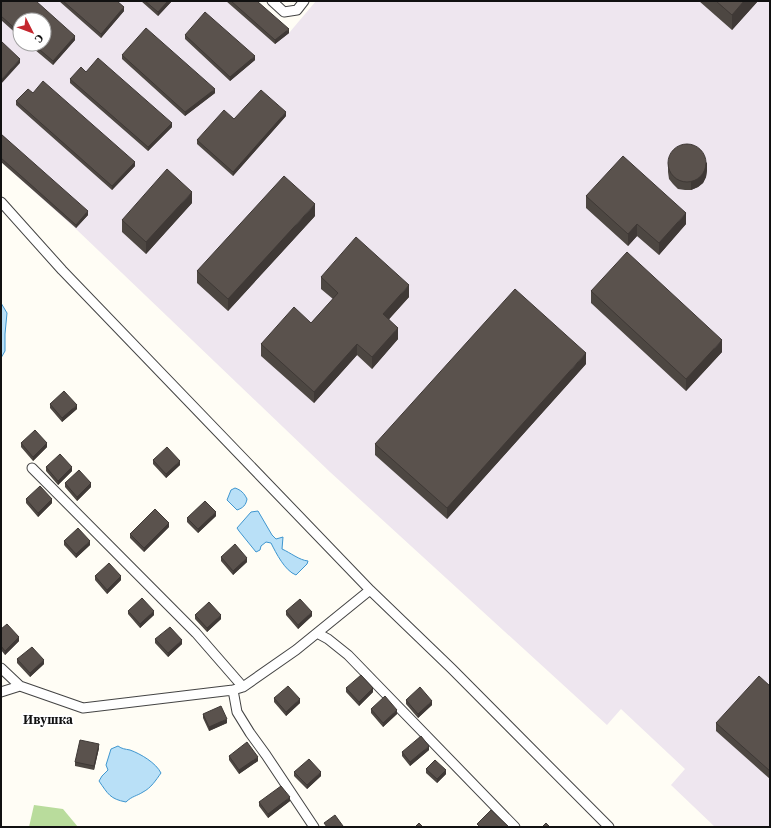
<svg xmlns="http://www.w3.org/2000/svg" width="771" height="828" font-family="'Source Serif 4',serif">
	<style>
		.industrial { fill: #eee6ef; fill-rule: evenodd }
		.forest { fill: #b9dc9c }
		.water { fill: #b9e0f7; stroke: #3f96cf }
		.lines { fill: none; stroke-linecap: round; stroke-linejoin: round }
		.lane-casing { stroke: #444; stroke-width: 11 }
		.lane { stroke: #fff; stroke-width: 9 }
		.wall { fill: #4d4742 }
		.shaded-wall { fill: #3f3936 }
		.building { fill: #5a524d; stroke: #3f3936 }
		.labels { text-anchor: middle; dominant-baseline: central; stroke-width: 4; stroke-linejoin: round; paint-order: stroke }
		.neighbourhood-label { font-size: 13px; font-weight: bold; fill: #111; stroke: #fff }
	</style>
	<rect width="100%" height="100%" fill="#fffdf5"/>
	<path class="industrial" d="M3,1H252L289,33L316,1H770V827H715L671,785L685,769L621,709L607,725L330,472L76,229L1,162V3ZM20,20H44V44H20Z"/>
	<path class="forest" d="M34,805L63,809L78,827H29Z"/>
	<path class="water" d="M1,303L7,313L5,334V351L1,358Z
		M235,488C241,490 244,493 247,499C246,505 243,508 237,510L227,500L231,490Z
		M258,511L272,535L276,539L283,537L282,549C291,553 299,560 308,561L307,564L296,575C285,571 276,553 271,543L266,542L261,546L260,550L256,552L239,531L237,528L251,512Z
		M118,746C122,749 125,749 130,750C141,754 156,763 161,773C156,780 151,788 143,792C137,796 132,796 126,802C110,799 108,794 99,781L102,776L108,770L106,765L111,749Z"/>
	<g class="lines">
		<defs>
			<path id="lane" d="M272,1L284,12L297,10L304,1
				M1,202L62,270L370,590L452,669L609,827
				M32,468L196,633L243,687
				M317,633L328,639L348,655L515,827
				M1,668L20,686L83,708L233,690L243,687L296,650L370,590
				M233,690L237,712L250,733L266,755L314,827
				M1,692L20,686"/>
		</defs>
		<use href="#lane" class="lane-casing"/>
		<use href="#lane" class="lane"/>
	</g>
	<path class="wall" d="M1,1L75,40L53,65L28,44H44L20,20V37L1,20Z
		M59,1H117L124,11L101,38Z
		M141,1H172L158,16Z
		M226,1H257L289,33L275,44Z
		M699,1H758L732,30Z
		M185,35L255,60L230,81L185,39Z
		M122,55L215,93L185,116L122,59Z
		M86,72L172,127L148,151L70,83V79Z
		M33,93L135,166L112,190L16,105V101Z
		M286,116L233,176L197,144V140Z
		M1,134L88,215L76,228L1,162Z
		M668,164L707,170L706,177L703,183L698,187L691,190H685L678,189L673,184L669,179L668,172Z
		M586,196L686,224L659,255L637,236L628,246L586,208Z
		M192,203L146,254L122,232V220Z
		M315,216L228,311L197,283V271Z
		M321,277L409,297L389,319L398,339L372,369L357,355L314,403L261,356V344L311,323L333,299L321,289Z
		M591,291L722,352L686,391L591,303Z
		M586,364L447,519L375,455V444Z
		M50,404L77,409L62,422L50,408Z
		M21,443L47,447L33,461L21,447Z
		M153,460L180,465L166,478L153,464Z
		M46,467L72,471L58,485L46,471Z
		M65,483L91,487L77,501L65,487Z
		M26,499L52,503L38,517L26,503Z
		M216,516L198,533L187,522V518Z
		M169,527L144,552L130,538V534Z
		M64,541L90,545L76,558L64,545Z
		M221,557L247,562L233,575L221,561Z
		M95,576L121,580L107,594L95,580Z
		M128,611L154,615L140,628L128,614Z
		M286,611L312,616L298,629L286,615Z
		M195,615L221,619L207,632L195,619Z
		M1,629L19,641L5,655L1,650Z
		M155,639L182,644L168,657L155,643Z
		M17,659L44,664L30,677L17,663Z
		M770,686V779L716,731V723Z
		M346,688L373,692L359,706L346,692Z
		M274,698L300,703L286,716L274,702Z
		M406,700L432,705L418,718L406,704Z
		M371,709L397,714L383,727L371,713Z
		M203,714L227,723L209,731L203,718Z
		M99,748L94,770L75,766V762Z
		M429,750L410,766L402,756V752Z
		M229,756L258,761L239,774L229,760Z
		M426,769L446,774L437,783L426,773Z
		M294,772L321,776L307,789L294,776Z
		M290,801L268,818L259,806V802Z"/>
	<path class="shaded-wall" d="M168,1H172L158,16V12Z
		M744,1H758L732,30V15Z
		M124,7V11L101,38V34Z
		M289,29V33L275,44V40Z
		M75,36V40L53,65V61Z
		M255,56V60L230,81V77Z
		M20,59V63L1,84V80Z
		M215,89V93L185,116V112Z
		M286,112V116L233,176V172Z
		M172,123V127L148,151V147Z
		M135,162V166L112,190V186Z
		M707,162V170L706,177L703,183L698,187L691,190V182Z
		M192,192V203L146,254V242Z
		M315,204V216L228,311V299Z
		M88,211V215L76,228V225Z
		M686,213V224L659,255V243Z
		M637,224V236L628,246V234Z
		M409,285V297L383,326V314Z
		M398,328V339L372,369V357Z
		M722,340V352L686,391V379Z
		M357,344V355L314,403V392Z
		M586,353V364L447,519V508Z
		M77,405V409L62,422V418Z
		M47,443V447L33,461V457Z
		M180,461V465L166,478V474Z
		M72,467V471L58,485V481Z
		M91,483V487L77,501V497Z
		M52,499V503L38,517V513Z
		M216,512V516L198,533V529Z
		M169,523V527L144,552V548Z
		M90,541V545L76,558V554Z
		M247,558V562L233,575V571Z
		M121,576V580L107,594V590Z
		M154,611V615L140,628V624Z
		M312,612V616L298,629V625Z
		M221,615V619L207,632V628Z
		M19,637V641L5,655V651Z
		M182,640V644L168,657V653Z
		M44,660V664L30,677V673Z
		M373,688V692L359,706V702Z
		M300,699V703L286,716V712Z
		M432,701V705L418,718V714Z
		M397,710V714L383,727V723Z
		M227,719V723L209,731V727Z
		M99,744V748L94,770V766Z
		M429,746V750L410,766V762Z
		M258,757V761L239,774V770Z
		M446,770V774L437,783V779Z
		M321,772V776L307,789V785Z
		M290,797V801L268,818V814Z"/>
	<path class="building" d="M1,1H36L75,36L53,61L33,44H44V20H20V33L1,16Z
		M63,1H117L124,7L101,34Z
		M145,1H168L158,12Z
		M231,1H257L289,29L275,40Z
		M716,1H744L732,15Z
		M205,12L255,56L230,77L185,35Z
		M146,28L215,89L185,112L122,55Z
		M1,41L20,59L1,80Z
		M98,58L172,123L148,147L70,79L81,67L86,72Z
		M43,81L135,162L112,186L16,101L28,89L33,93Z
		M261,90L286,112L233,172L197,140L224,110L234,119Z
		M1,134L88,211L76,225L1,158Z
		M668 163a19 19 0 1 1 38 0a19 19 0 1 1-38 0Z
		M623,156L686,213L659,243L637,224L628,234L586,196Z
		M167,169L192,192L146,242L122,220Z
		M284,176L315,204L228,299L197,271Z
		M356,237L409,285L383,314L398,328L372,357L357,344L314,392L261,344L294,307L311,323L338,293L321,277Z
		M627,252L722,340L686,379L591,291Z
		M515,289L586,353L447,508L375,444Z
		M64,391L77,405L62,418L50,404Z
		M35,430L47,443L33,457L21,443Z
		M167,447L180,461L166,474L153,460Z
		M60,454L72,467L58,481L46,467Z
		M79,470L91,483L77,497L65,483Z
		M40,486L52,499L38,513L26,499Z
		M205,501L216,512L198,529L187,518Z
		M155,509L169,523L144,548L130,534Z
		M78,528L90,541L76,554L64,541Z
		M235,544L247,558L233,571L221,557Z
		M109,563L121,576L107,590L95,576Z
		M142,598L154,611L140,624L128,611Z
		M300,599L312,612L298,625L286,611Z
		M209,602L221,615L207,628L195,615Z
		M7,624L19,637L5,651L1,646V629Z
		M170,627L182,640L168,653L155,639Z
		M32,647L44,660L30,673L17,659Z
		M361,675L373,688L359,702L346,688Z
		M759,676L770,686V771L716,723Z
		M288,686L300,699L286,712L274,698Z
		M420,687L432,701L418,714L406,700Z
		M385,696L397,710L383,723L371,709Z
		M221,706L227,719L209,727L203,714Z
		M421,736L429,746L410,762L402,752Z
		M80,740L99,744L94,766L75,762Z
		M247,742L258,757L239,770L229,756Z
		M309,759L321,772L307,785L294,772Z
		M435,760L446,770L437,779L426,769Z
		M281,786L290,797L268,814L259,802Z
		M491,810L509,827H480L477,824Z
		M335,815L343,826L342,827H327L324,823Z
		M419,823L423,827H415Z
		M546,823L550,827H542Z"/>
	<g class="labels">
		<g class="neighbourhood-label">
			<text x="48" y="719">Ивушка</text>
		</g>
	</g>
	<rect width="771" height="828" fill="none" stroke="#111111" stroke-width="4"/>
	<g transform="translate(32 32) rotate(132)"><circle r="19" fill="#ffffff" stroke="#a0a0a0"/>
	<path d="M0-3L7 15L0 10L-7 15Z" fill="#c4262e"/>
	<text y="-6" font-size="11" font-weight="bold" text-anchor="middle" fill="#111111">С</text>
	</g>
</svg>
